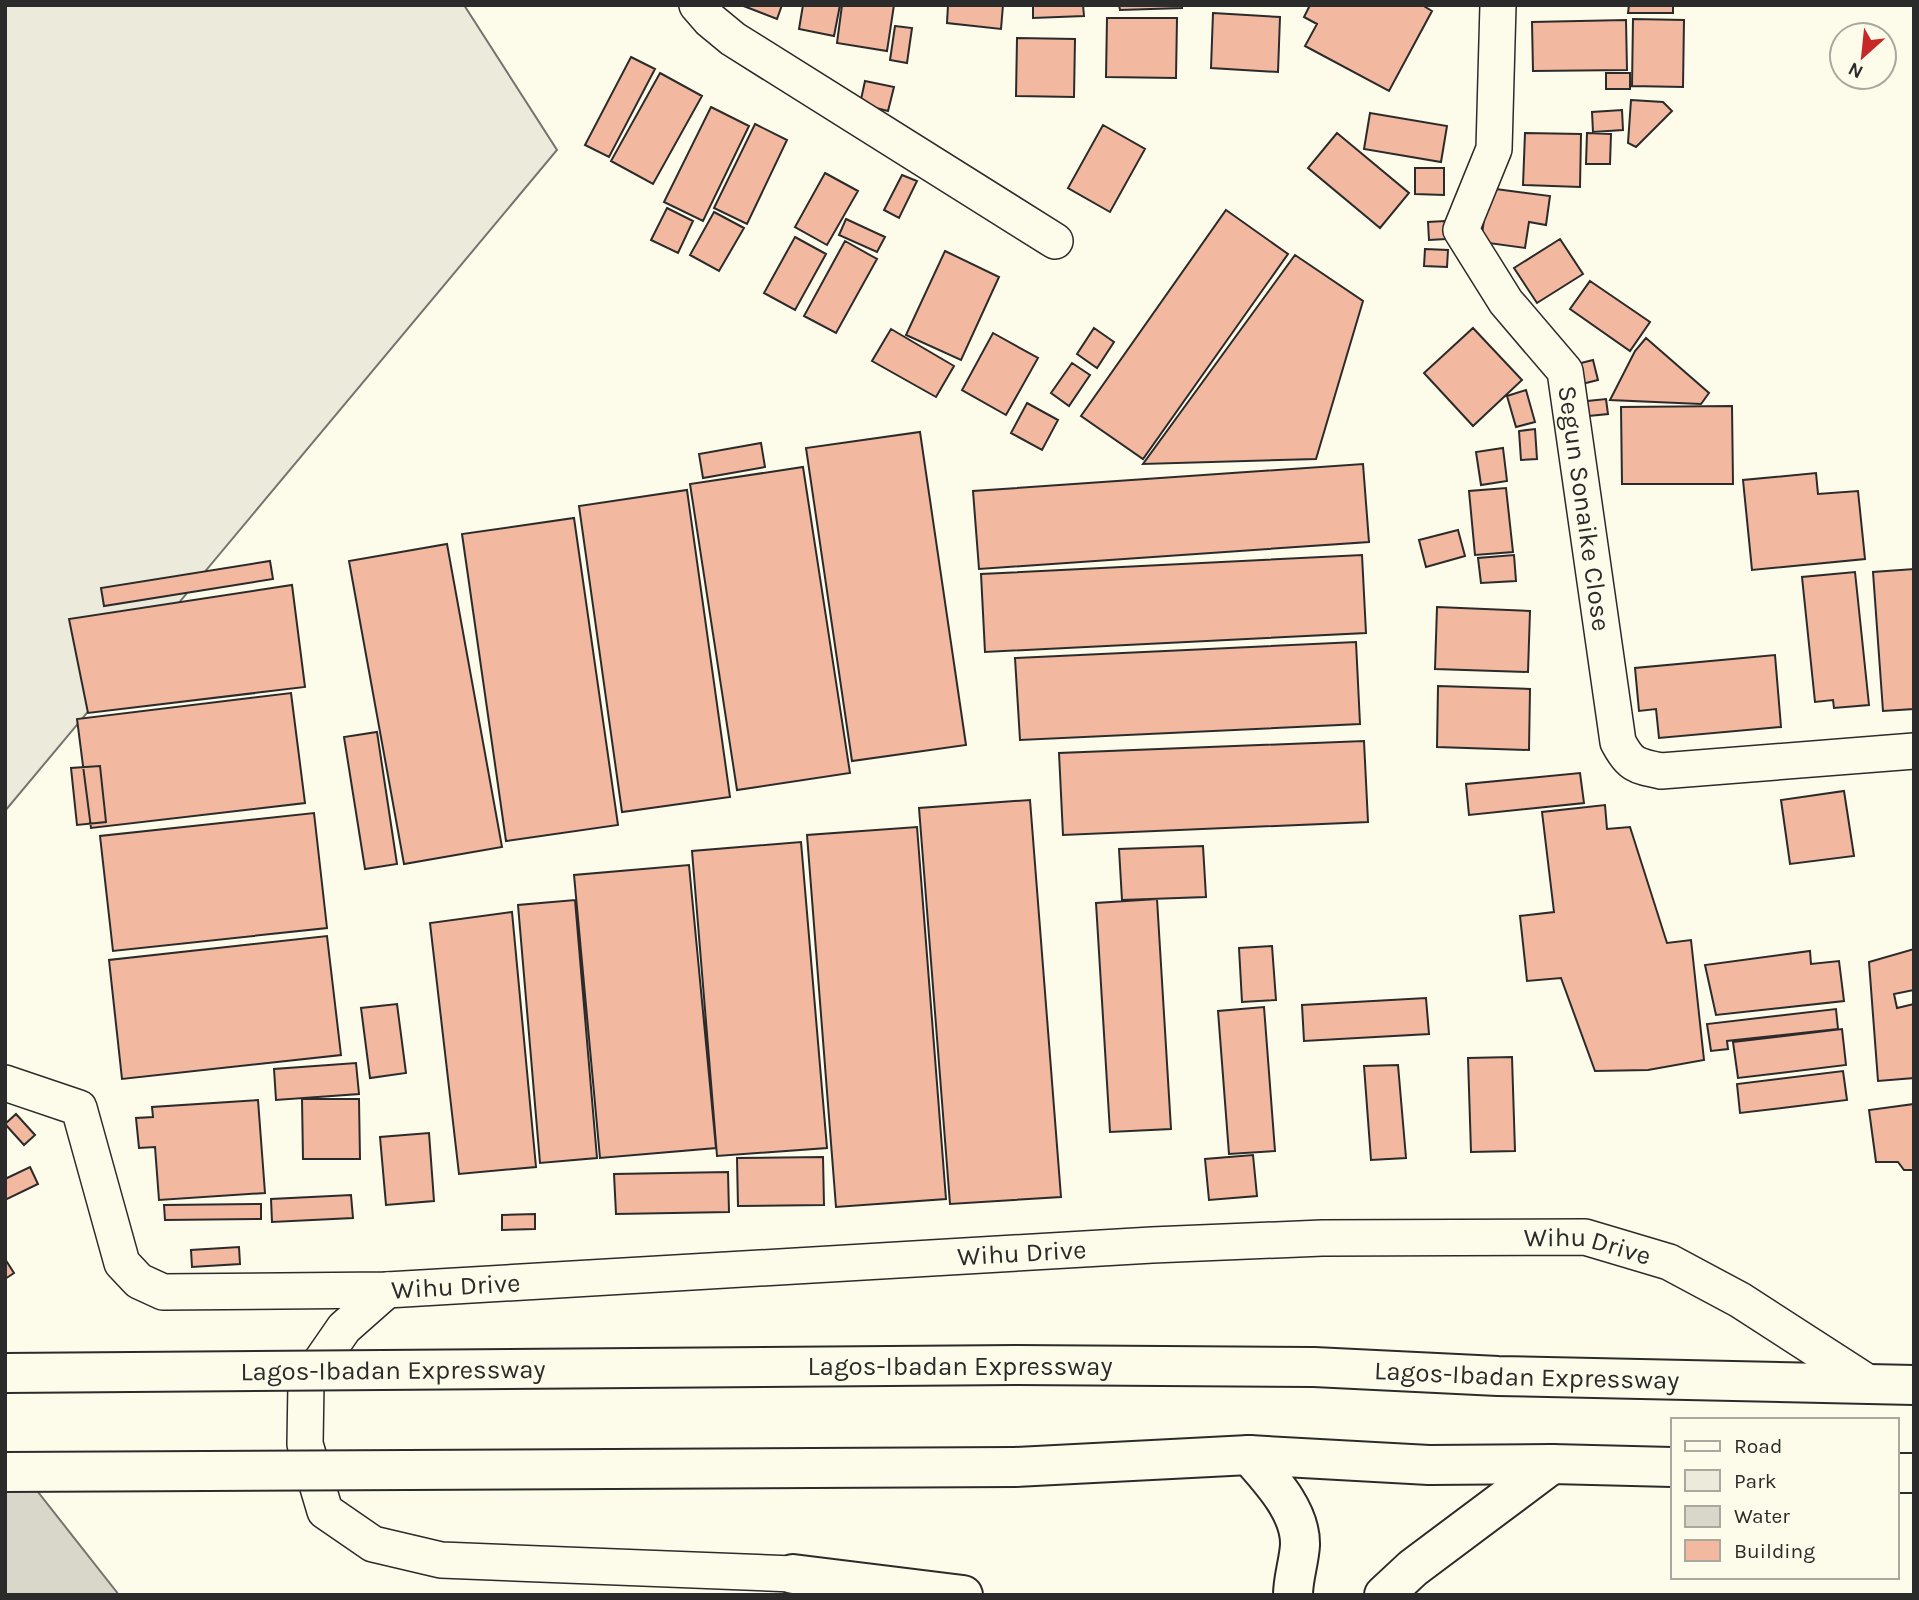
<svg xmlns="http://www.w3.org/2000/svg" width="1919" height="1600" font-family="Karla,sans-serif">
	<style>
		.green { fill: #ecebdb; stroke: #74746e; stroke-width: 2 }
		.water { fill: #d8d7c9; stroke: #74746e; stroke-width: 2 }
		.building { fill: #f2b8a0; stroke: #2b2b2b; stroke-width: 2 }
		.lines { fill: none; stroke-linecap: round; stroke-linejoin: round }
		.minor-casing { stroke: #2b2b2b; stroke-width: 38 }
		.major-casing { stroke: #2b2b2b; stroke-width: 42 }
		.highway-casing { stroke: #2b2b2b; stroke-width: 42 }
		.minor { stroke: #fdfbea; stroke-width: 35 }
		.major { stroke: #fdfbea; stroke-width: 38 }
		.highway { stroke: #fdfbea; stroke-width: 38 }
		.highway-bridge-casing { stroke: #2b2b2b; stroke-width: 42; stroke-linecap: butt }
		.highway-bridge { stroke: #fdfbea; stroke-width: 38 }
		.labels { text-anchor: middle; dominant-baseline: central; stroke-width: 5; stroke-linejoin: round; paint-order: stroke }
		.street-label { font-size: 26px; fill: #2b2b2b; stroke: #fdfbea }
	</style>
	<rect width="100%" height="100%" fill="#fdfbea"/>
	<path class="green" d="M5,5H464L557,150L5,811Z"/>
	<path class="water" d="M5,1450L119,1595H5Z"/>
	<path class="building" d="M741,5H782L777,19Z
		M803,5H840L834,36L799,29Z
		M842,5H894L887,51L837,43Z
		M948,5H1003L1001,29L947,23Z
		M1033,5H1083L1084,16L1033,18Z
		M1119,5H1182V8L1120,10Z
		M1310,5H1422L1432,11L1389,91L1305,46L1317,24L1304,17Z
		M1629,5H1673V13H1628Z
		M1213,13L1280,17L1278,72L1211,68Z
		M1107,18H1177L1176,78L1106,77Z
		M1633,19L1684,20L1683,87L1632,86Z
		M1626,20L1627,70L1533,71L1532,22Z
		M895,26L912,28L907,63L890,60Z
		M1017,38L1075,39L1074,97L1016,96Z
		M631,57L655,69L609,157L585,145Z
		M660,73L702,96L653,184L611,161Z
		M1606,73H1630V89H1606Z
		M865,81L894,87L888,111L860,104Z
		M1631,100L1663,102L1672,111L1636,147L1628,143Z
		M711,107L749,126L703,221L664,202Z
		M1622,110L1623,130L1593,132L1592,112Z
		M1370,113L1447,126L1441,162L1364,149Z
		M755,124L787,140L747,224L714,208Z
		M1103,125L1145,149L1110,212L1068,188Z
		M1337,133L1409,193L1380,228L1308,168Z
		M1525,133L1581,134L1580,187L1523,185Z
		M1587,133L1611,134L1610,164H1586Z
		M1415,168H1444V195L1415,194Z
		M825,173L858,191L827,245L795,227Z
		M902,175L917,181L899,218L884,210Z
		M1488,188L1550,196L1546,225L1529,222L1525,248L1481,242Z
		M667,208L693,221L678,253L651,240Z
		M1226,210L1288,254L1143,459L1081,416Z
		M714,212L744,228L719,271L690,255Z
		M846,219L885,237L877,252L839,235Z
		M1445,221L1446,239L1429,240L1428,222Z
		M795,237L826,254L795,310L764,293Z
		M1560,239L1583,274L1537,303L1514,268Z
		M845,241L877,259L836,333L804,316Z
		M1425,249L1448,250L1447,267L1424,266Z
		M945,251L999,277L961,360L906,335Z
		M1295,255L1363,301L1316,459L1143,464Z
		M1590,281L1650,322L1630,351L1570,309Z
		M1094,328L1114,342L1097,368L1077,354Z
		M1473,328L1522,380L1473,426L1424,373Z
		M891,329L954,366L936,397L872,361Z
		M993,333L1038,358L1006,415L962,390Z
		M1646,338L1709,393L1701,404L1610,400L1635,351Z
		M1593,360L1598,380L1582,384L1577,364Z
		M1072,363L1090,375L1069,406L1051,393Z
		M1526,390L1535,422L1516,427L1507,396Z
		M1606,399L1608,414L1579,417L1578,402Z
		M1027,403L1058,420L1042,450L1011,433Z
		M1732,406L1733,484H1622L1621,407Z
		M1535,429L1537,459L1521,460L1519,431Z
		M920,432L966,745L852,761L806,448Z
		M761,443L765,467L703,478L699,454Z
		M1503,448L1507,481L1481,485L1476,452Z
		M1363,464L1369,542L979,569L973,491Z
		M803,467L850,773L737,790L690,484Z
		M1816,473L1818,494L1858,491L1865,559L1752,570L1743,480Z
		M1506,488L1513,552L1475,555L1469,491Z
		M687,490L730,797L622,812L579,506Z
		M574,518L618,825L506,841L462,534Z
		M1458,530L1465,556L1426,567L1419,540Z
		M447,544L502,847L404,864L349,561Z
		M1362,555L1366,633L985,652L981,574Z
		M1514,555L1516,581L1481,583L1478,558Z
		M270,561L273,579L104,606L101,588Z
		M1914,569V709L1883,711L1873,572Z
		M1855,572L1869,705L1834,708L1833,700L1815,702L1802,577Z
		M292,585L305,687L88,713L69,619Z
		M1437,607L1530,611L1528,672L1435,669Z
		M1356,642L1360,724L1020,740L1015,658Z
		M1775,655L1781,727L1659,738L1656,709L1639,711L1635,668Z
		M1438,686L1530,689L1529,750L1437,747Z
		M291,693L305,803L91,828L77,719Z
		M377,732L397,864L365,869L344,737Z
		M1364,741L1368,822L1063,835L1059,753Z
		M100,766L106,822L77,825L71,768Z
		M1580,773L1584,803L1469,815L1466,784Z
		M1844,791L1854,856L1790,864L1781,800Z
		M1030,800L1061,1197L950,1204L919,808Z
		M1605,805L1607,829L1630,827L1667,943L1691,940L1704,1060L1648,1070L1595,1071L1561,978L1527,981L1520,916L1554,912L1542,812Z
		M314,813L327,928L113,951L100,836Z
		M917,827L946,1199L836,1207L807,835Z
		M801,842L827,1148L717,1156L692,851Z
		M1203,846L1206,897L1122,900L1119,849Z
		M689,865L716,1148L600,1158L574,875Z
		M1157,899L1171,1129L1110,1132L1096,903Z
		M575,900L597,1158L540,1163L518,905Z
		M512,912L536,1167L459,1174L430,923Z
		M327,936L341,1055L122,1079L109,960Z
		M1272,946L1276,1000L1242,1002L1239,948Z
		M1914,949V990L1894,994L1897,1008L1914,1004V1078L1878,1081L1869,962Z
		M1810,951L1811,964L1839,961L1844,1001L1716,1015L1705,965Z
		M1426,998L1429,1034L1304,1041L1302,1005Z
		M397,1004L406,1073L370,1078L361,1008Z
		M1264,1007L1275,1151L1229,1154L1218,1011Z
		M1836,1009L1838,1029L1727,1041L1728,1049L1711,1051L1707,1024Z
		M1842,1029L1846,1065L1738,1078L1733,1042Z
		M1512,1057L1515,1151L1471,1152L1468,1058Z
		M356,1063L359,1094L276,1100L274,1069Z
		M1398,1065L1406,1158L1371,1160L1364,1066Z
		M1843,1071L1847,1100L1740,1113L1737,1084Z
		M302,1099H359L360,1159H303Z
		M258,1100L265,1193L159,1200L155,1147L139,1148L136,1118L153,1117L152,1107Z
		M1914,1104V1170H1904L1898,1162H1876L1869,1110Z
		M16,1114L35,1135L24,1145L5,1124Z
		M429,1133L434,1201L386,1205L380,1137Z
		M1253,1155L1257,1196L1209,1200L1205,1159Z
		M823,1157L824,1205L738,1206L737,1158Z
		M30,1167L38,1184L5,1200V1179Z
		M728,1172L729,1212L616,1214L614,1174Z
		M351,1195L353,1218L272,1222L271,1199Z
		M261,1204V1219L165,1220L164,1205Z
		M535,1214V1229L502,1230V1215Z
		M239,1247L240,1264L192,1267L191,1250Z
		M7,1262L14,1273L5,1279V1264Z"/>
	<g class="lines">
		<defs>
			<g id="minor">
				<path d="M697,5L710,20L733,39L1055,241"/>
				<path id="s1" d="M1498,5L1494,149L1461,230L1506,302L1565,371L1618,742C1630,765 1636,766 1661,771L1914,751"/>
				<path id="s2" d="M5,1083L79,1108L122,1263L139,1281L163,1292L387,1290L1152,1245L1322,1238L1585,1237L1669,1262L1740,1300L1870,1384"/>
				<path d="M387,1290L344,1328L306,1383L305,1444L325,1511L373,1544L441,1560L793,1574"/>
			</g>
			<path id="major" d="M793,1574L963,1595"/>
			<g id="highway">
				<path id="s3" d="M1016,1365L1314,1367L1498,1376L1914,1385"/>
				<path d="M1249,1455C1270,1479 1301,1511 1300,1545C1299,1562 1293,1578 1293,1595"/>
				<path d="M1015,1467L1249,1455L1429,1465L1552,1464L1672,1467"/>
				<path d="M1896,1473H1914"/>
				<path d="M1384,1595L1413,1568L1552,1464"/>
			</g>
		</defs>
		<use href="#minor" class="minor-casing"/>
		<use href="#major" class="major-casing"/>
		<use href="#highway" class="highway-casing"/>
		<use href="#minor" class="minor"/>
		<use href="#major" class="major"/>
		<use href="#highway" class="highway"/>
		<defs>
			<g id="highway-bridge">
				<path id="s4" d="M5,1373L1016,1365"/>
				<path d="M5,1472L1015,1467"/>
			</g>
		</defs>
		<use href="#highway-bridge" class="highway-bridge-casing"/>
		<use href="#highway-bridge" class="highway-bridge"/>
	</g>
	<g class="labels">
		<g class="street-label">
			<text stroke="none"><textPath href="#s1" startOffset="546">Segun Sonaike Close</textPath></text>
			<text stroke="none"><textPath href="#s2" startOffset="1717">Wihu Drive</textPath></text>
			<text stroke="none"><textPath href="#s2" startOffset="1150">Wihu Drive</textPath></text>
			<text stroke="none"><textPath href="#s2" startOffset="583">Wihu Drive</textPath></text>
			<text x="960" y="1366">Lagos-Ibadan Expressway</text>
			<text stroke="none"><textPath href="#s4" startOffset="388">Lagos-Ibadan Expressway</textPath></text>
			<text stroke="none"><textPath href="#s3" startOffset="511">Lagos-Ibadan Expressway</textPath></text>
		</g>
	</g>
	<rect width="1919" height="1600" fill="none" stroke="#2b2b2b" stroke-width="14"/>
	<rect x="1671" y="1418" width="228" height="161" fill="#fdfbea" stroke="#a9a89e" stroke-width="2"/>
	<rect x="1685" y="1441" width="35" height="10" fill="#fdfbea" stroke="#a9a89e" stroke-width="2"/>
	<text x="1734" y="1453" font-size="21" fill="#2b2b2b">Road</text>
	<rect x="1685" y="1470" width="35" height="21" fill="#ecebdb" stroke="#a9a89e" stroke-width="2"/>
	<text x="1734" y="1488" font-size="21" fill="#2b2b2b">Park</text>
	<rect x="1685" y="1506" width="35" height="21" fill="#d8d7c9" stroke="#a9a89e" stroke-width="2"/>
	<text x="1734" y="1523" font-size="21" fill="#2b2b2b">Water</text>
	<rect x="1685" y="1540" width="35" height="21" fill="#f2b8a0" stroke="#a9a89e" stroke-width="2"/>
	<text x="1734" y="1558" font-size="21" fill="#2b2b2b">Building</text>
	<g transform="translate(1863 56) rotate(207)"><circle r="33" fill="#fdfbea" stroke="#a9a89e" stroke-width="2"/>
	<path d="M0-5L12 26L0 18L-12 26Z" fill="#c62828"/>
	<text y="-10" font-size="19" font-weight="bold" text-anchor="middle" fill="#2b2b2b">N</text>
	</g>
</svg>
